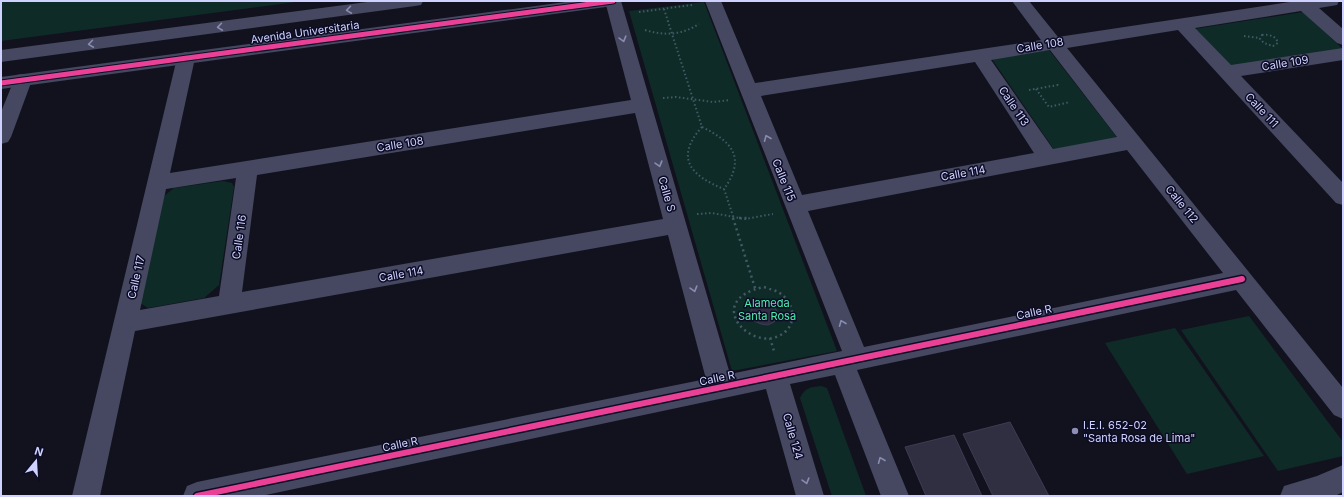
<svg xmlns="http://www.w3.org/2000/svg" width="1344" height="497" font-family="Inter,sans-serif">
	<style>
		.green { fill: #0f2b28 }
		.building { fill: #302f42; stroke: #3c3c54 }
		.lines { fill: none; stroke-linecap: round; stroke-linejoin: round }
		.path-far1 { stroke: #435965; stroke-width: 2; stroke-dasharray: 1.5 2.5; stroke-linecap: butt }
		.path { stroke: #435965; stroke-width: 2.5; stroke-dasharray: 2 3.5; stroke-linecap: butt }
		.minor { fill: #454860; fill-rule: evenodd }
		.tertiary { fill: #454860; fill-rule: evenodd }
		.cycleway-far1-casing { stroke: #0c0c25; stroke-width: 7 }
		.cycleway-casing { stroke: #0c0c25; stroke-width: 9 }
		.cycleway-far1 { stroke: #ea4096; stroke-width: 5 }
		.cycleway { stroke: #ea4096; stroke-width: 6 }
		.oneway { stroke: #8a8cb0 }
		.poi-dot { fill: #8d8eb1; stroke: #0c0c25; stroke-width: 1.5 }
		.labels { text-anchor: middle; dominant-baseline: central; stroke-width: 3; stroke-linejoin: round; paint-order: stroke }
		.street-label { font-size: 11px; fill: #cfd1ff; stroke: #0c0c25 }
		.park-label { font-size: 11px; fill: #4eecae; stroke: #0c0c25 }
		.poi-label { font-size: 11px; fill: #cfd1ff; stroke: #0c0c25; text-anchor: start }
	</style>
	<rect width="100%" height="100%" fill="#12121f"/>
	<path class="green" d="M1,1H303L1,41Z
		M704,2L837,351L732,371L629,11Z
		M1303,12L1343,49L1232,68L1194,29Z
		M1049,50L1119,140L1055,151L992,59Z
		M223,181L232,183L234,187L219,285L204,298L148,308L140,303L164,196L174,188Z
		M1249,316L1343,442V456L1278,471L1181,330Z
		M1175,328L1264,456L1187,474L1105,343Z
		M821,386L827,388L866,496H832L800,398C805,388 810,387 821,386Z"/>
	<path class="building" d="M760,301L767,302L773,305L777,311L778,317L774,322L768,325L761,324L754,321L751,315V309L754,304Z
		M1010,422L1049,496H993L963,434Z
		M954,435L982,496H926L905,447Z"/>
	<g class="lines">
		<path class="path-far1" d="M664,9L702,127C674,158 691,176 724,189
			M639,12L692,5
			M645,30C664,36 682,35 699,24
			M1262,35C1269,34 1276,36 1278,43L1273,46L1264,43L1260,39Z
			M1244,36L1260,38
			M1036,89L1049,107L1070,102
			M1029,90L1058,85L1059,87
			M663,98L676,97L713,102L730,100
			M702,127C733,142 746,158 724,189L734,219
			M697,214L712,213L745,219L773,214"/>
		<path class="path" d="M733,218L755,288
			M739,218H748
			M764,287C769,289 774,290 778,292C792,300 798,319 786,331C757,359 698,301 764,287Z
			M770,338L774,351"/>
		<path class="minor" d="M605,1H621L730,374L842,351L705,1H721L755,83L1041,40L1012,1H1029L1058,37L1296,1H1339L1337,5L1319,8L1343,29V45L1337,43L1301,11L1195,28L1231,65L1343,48V60L1241,76L1343,183V205L1336,203L1178,30L1067,48L1343,388V419L1334,415L1236,290L857,370L909,496H881L835,375L790,384L824,496H796L766,389L261,496H183L187,486L197,482L706,379L668,235L135,331L100,496H72L177,58L180,54L186,52L192,54L195,58L170,173L631,100ZM1050,50L1117,137L1053,149L991,60ZM975,62L1034,153L802,195L761,96ZM635,113L663,219L242,292L257,175ZM1127,150L1223,273L864,347L808,211ZM236,178L219,296L140,310L166,189Z
			M23,74L30,75L32,80L11,137L8,142L1,144V112L14,80L16,75Z
			M1343,465V492L1335,496H1280L1284,486L1317,476Z"/>
		<path class="tertiary" d="M375,1H423L421,5L415,6L1,62V50Z
			M573,1H621L619,5L613,6L1,89V77Z"/>
		<defs>
			<path id="cycleway-far1" d="M1,83L613,1"/>
			<path id="cycleway" d="M197,496L1242,279"/>
		</defs>
		<use href="#cycleway-far1" class="cycleway-far1-casing"/>
		<use href="#cycleway" class="cycleway-casing"/>
		<use href="#cycleway-far1" class="cycleway-far1"/>
		<use href="#cycleway" class="cycleway"/>
	</g>
	<defs><path id="oneway-chevron" d="M-2-3.5L2.5 0L-2 3.5" fill="none" stroke-width="1.6" stroke-linecap="round" stroke-linejoin="round"/></defs>
	<g class="oneway">
		<use href="#oneway-chevron" transform="translate(349 10) rotate(172)"/>
		<use href="#oneway-chevron" transform="translate(220 27) rotate(172)"/>
		<use href="#oneway-chevron" transform="translate(623 39) rotate(74)"/>
		<use href="#oneway-chevron" transform="translate(91 44) rotate(172)"/>
		<use href="#oneway-chevron" transform="translate(767 138) rotate(-112)"/>
		<use href="#oneway-chevron" transform="translate(659 164) rotate(74)"/>
		<use href="#oneway-chevron" transform="translate(694 289) rotate(74)"/>
		<use href="#oneway-chevron" transform="translate(842 323) rotate(-112)"/>
		<use href="#oneway-chevron" transform="translate(881 460) rotate(-112)"/>
		<use href="#oneway-chevron" transform="translate(806 481) rotate(74)"/>
	</g>
	<circle class="poi-dot" cx="1075" cy="431" r="4"/>
	<g class="labels">
		<g class="street-label">
			<text transform="translate(305 32) rotate(-8)">Avenida Universitaria</text>
			<text transform="translate(1040 45) rotate(-9)">Calle 108</text>
			<text transform="translate(1285 63) rotate(-9)">Calle 109</text>
			<text transform="translate(1014 106) rotate(56)">Calle 113</text>
			<text transform="translate(1262 110) rotate(47)">Calle 111</text>
			<text transform="translate(400 144) rotate(-9)">Calle 108</text>
			<text transform="translate(963 173) rotate(-10)">Calle 114</text>
			<text transform="translate(784 180) rotate(68)">Calle 115</text>
			<text transform="translate(667 194) rotate(74)">Calle S</text>
			<text transform="translate(1182 204) rotate(51)">Calle 112</text>
			<text transform="translate(239 237) rotate(-82)">Calle 116</text>
			<text transform="translate(401 274) rotate(-10)">Calle 114</text>
			<text transform="translate(136 277) rotate(-77)">Calle 117</text>
			<text transform="translate(1034 312) rotate(-12)">Calle R</text>
			<text transform="translate(717 378) rotate(-12)">Calle R</text>
			<text transform="translate(793 436) rotate(74)">Calle 124</text>
			<text transform="translate(400 444) rotate(-12)">Calle R</text>
		</g>
		<g class="park-label">
			<text x="767" y="303">Alameda<tspan x="767" dy="13">Santa Rosa</tspan></text>
		</g>
		<g class="poi-label">
			<text x="1083" y="425">I.E.I. 652-02<tspan x="1083" dy="13">"Santa Rosa de Lima"</tspan></text>
		</g>
	</g>
	<rect width="1344" height="497" fill="none" stroke="#cfd1ff" stroke-width="4"/>
	<g transform="translate(36 461) rotate(18)" stroke="#0c0c25" stroke-width="3" paint-order="stroke">
	<path d="M0-3L7 15L0 10L-7 15Z" fill="#cfd1ff"/>
	<text y="-6" font-size="11" font-weight="bold" text-anchor="middle" fill="#cfd1ff">N</text>
	</g>
</svg>
